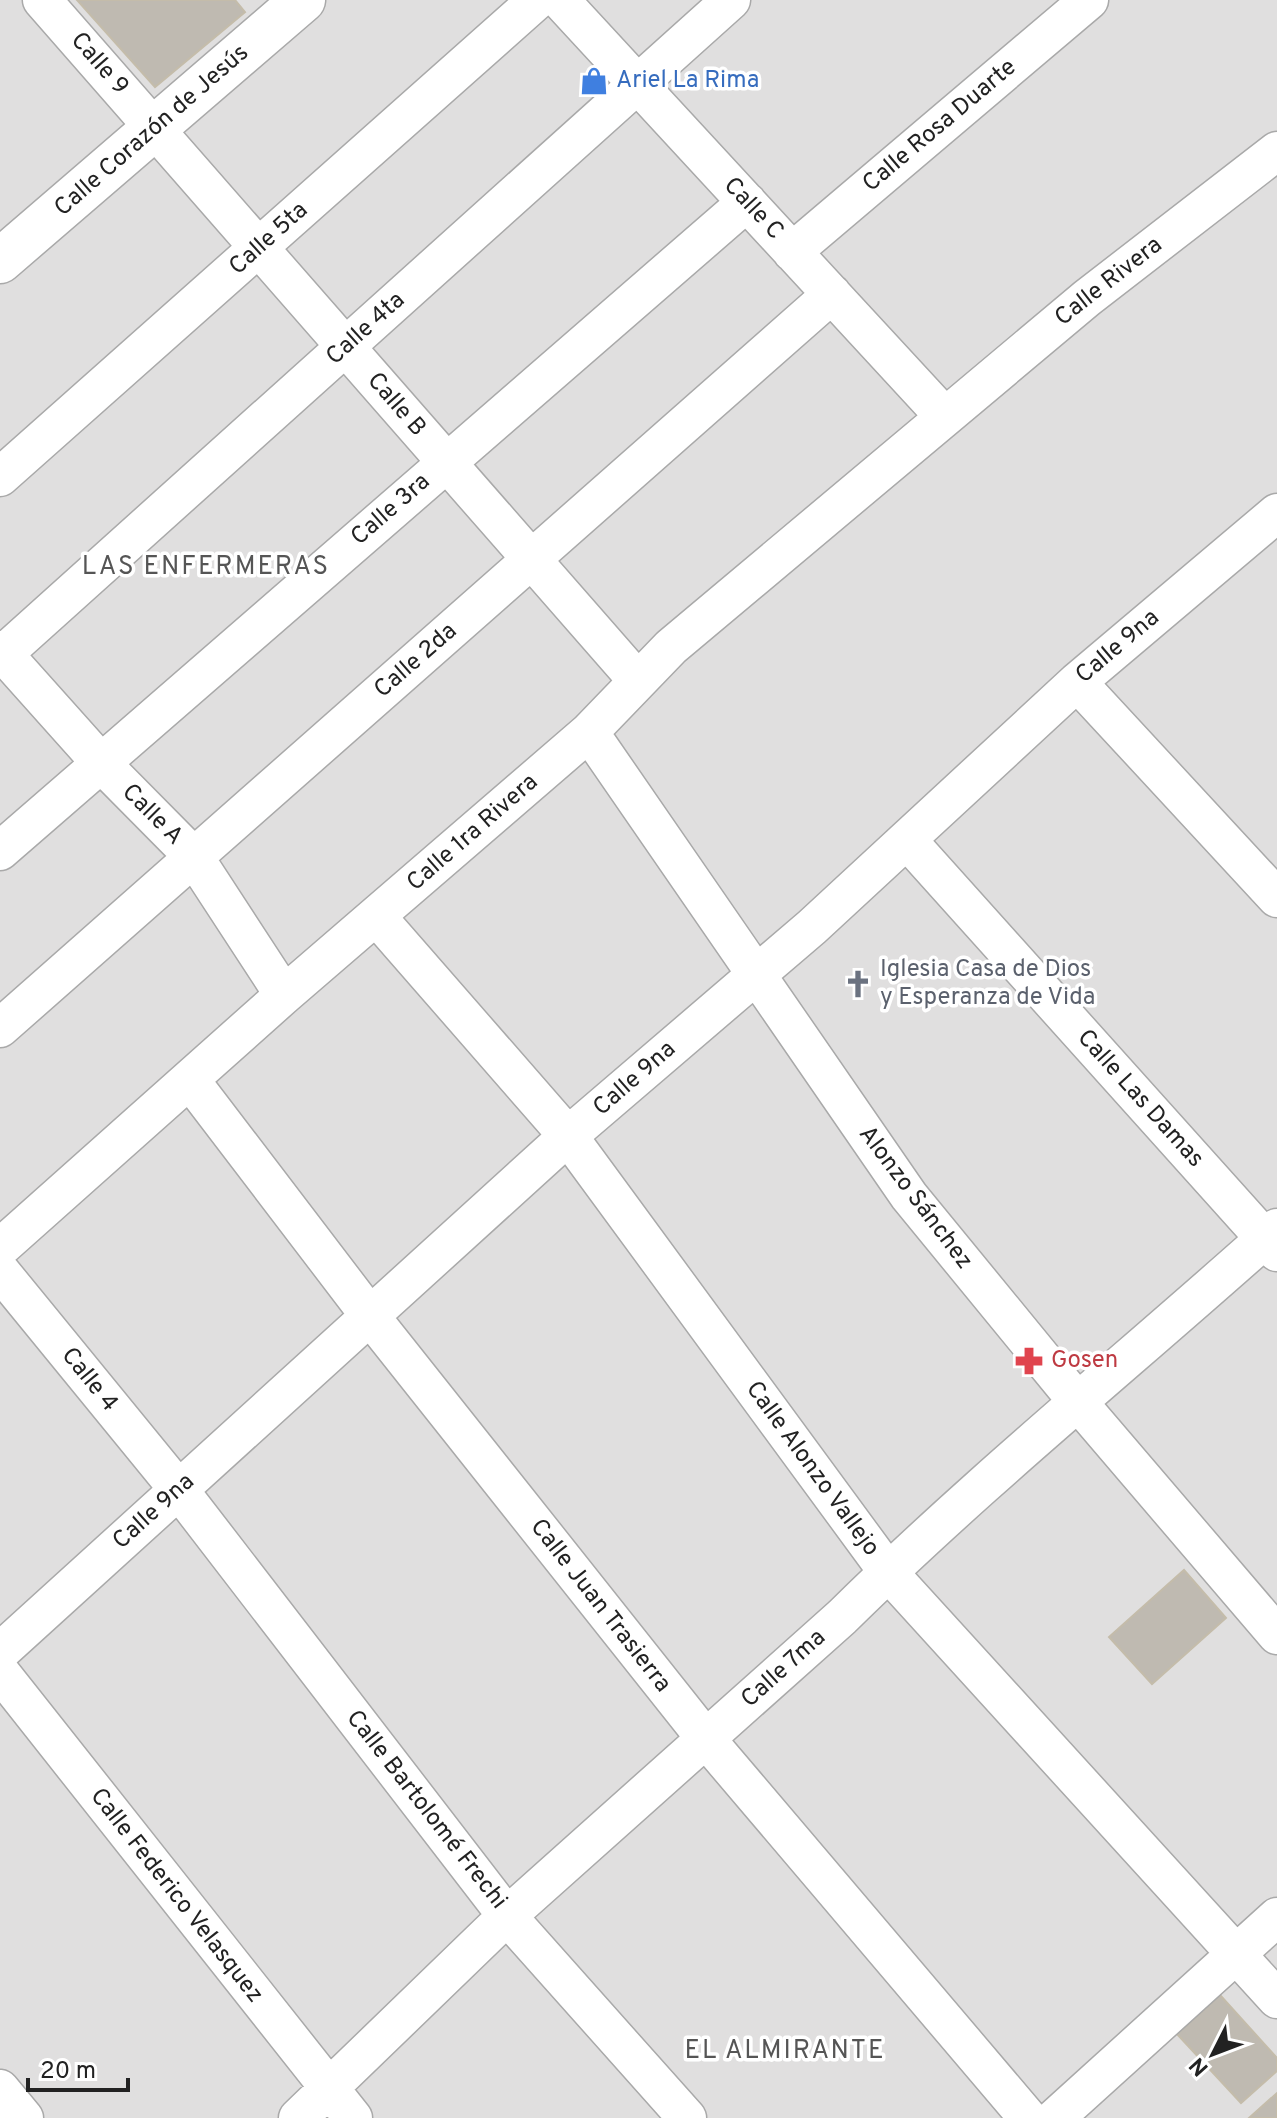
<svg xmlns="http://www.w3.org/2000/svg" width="1277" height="2118" font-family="Overpass,sans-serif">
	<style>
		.residential { fill: #e0dfdf }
		.building { fill: #bfbab1; stroke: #c4bcaa; stroke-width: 2 }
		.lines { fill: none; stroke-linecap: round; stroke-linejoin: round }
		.minor-casing { stroke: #a9a9a9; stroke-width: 41 }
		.tertiary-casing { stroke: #a9a9a9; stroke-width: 47 }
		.minor { stroke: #fff; stroke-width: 38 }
		.tertiary { stroke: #fff; stroke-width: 44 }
		.labels { text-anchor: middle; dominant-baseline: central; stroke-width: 7; stroke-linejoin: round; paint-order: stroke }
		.street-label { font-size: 24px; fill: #222; stroke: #fff }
		.shop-label { font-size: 24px; fill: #366cbe; stroke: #fff; text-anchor: start }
		.worship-label { font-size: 24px; fill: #5b616d; stroke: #fff; text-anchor: start }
		.health-label { font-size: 24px; fill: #be3a42; stroke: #fff; text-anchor: start }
		.neighbourhood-label { font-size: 26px; letter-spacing: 2px; fill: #555; stroke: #fff }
	</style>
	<rect width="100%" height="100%" fill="#f2f1e8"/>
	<path class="residential" d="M0,0H1277V2118H0Z"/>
	<path class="building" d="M77,0H235L245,12L155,87Z
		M1184,1570L1226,1618L1152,1684L1109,1637Z
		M1220,1995L1277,2058V2071L1241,2103L1177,2034Z
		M1277,2093V2118H1249Z"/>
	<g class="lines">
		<defs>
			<path id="minor" d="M42,0L638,681
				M560,0L945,417
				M792,252L1089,0
				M0,477L537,0
				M0,650L101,763L194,857L284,995
				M0,657L731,0
				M1077,682L1277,898
				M589,732L909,1196L1077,1401L1277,1635
				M907,840L1277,1252
				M0,851L747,202
				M376,916L568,1136L888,1572L1277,1999
				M0,1028L832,294
				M190,1080L370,1316L706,1739L1028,2118
				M0,1248L284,995L589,732L671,647L1087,298L1277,151
				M0,1271L179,1490L507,1916L687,2118
				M0,1652L568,1136L812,927L1077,682L1277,513
				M0,1672L353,2118
				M0,2089L24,2118
				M298,2118L507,1916L842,1617C981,1480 1132,1358 1277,1228
				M1055,2118L1277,1917"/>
			<path id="tertiary" d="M0,261L303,0"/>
		</defs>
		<use href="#minor" class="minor-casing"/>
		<use href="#tertiary" class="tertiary-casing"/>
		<use href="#minor" class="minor"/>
		<use href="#tertiary" class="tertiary"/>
	</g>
	<defs>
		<symbol id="shop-bare" viewBox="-9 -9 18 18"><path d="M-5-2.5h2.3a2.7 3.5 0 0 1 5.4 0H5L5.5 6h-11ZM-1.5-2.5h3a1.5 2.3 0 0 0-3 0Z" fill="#3f7fe0" stroke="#fff" stroke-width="2.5" paint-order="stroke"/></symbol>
		<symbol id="church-bare" viewBox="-9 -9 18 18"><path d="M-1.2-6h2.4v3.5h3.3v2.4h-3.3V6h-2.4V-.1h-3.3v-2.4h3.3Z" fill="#6b7280" stroke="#fff" stroke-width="2.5" paint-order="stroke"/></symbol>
		<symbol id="pharmacy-bare" viewBox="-9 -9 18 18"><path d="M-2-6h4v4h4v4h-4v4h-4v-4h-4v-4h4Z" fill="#e0444e" stroke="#fff" stroke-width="2.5" paint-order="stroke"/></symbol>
	</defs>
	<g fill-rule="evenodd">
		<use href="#shop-bare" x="574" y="61" width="40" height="40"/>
		<use href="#church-bare" x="838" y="964" width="40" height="40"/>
		<use href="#pharmacy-bare" x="1009" y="1341" width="40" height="40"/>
	</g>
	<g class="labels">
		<g class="street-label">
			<text transform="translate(99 64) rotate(49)">Calle 9</text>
			<text transform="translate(940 126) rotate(-40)">Calle Rosa Duarte</text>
			<text transform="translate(152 131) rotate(-41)">Calle Corazón de Jesús</text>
			<text transform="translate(753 209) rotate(47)">Calle C</text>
			<text transform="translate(269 239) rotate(-42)">Calle 5ta</text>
			<text transform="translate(1109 282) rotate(-38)">Calle Rivera</text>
			<text transform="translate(366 329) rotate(-42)">Calle 4ta</text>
			<text transform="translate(396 405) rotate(49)">Calle B</text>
			<text transform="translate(391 510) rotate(-41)">Calle 3ra</text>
			<text transform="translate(1118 647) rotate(-40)">Calle 9na</text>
			<text transform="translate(416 661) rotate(-41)">Calle 2da</text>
			<text transform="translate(152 815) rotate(45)">Calle A</text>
			<text transform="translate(473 833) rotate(-41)">Calle 1ra Rivera</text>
			<text transform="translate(635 1079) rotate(-41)">Calle 9na</text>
			<text transform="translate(1140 1099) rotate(48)">Calle Las Damas</text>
			<text transform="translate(915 1198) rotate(53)">Alonzo Sánchez</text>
			<text transform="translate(89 1380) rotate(51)">Calle 4</text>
			<text transform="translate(812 1469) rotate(54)">Calle Alonzo Vallejo</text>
			<text transform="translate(154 1512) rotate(-42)">Calle 9na</text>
			<text transform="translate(600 1606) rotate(52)">Calle Juan Trasierra</text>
			<text transform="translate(784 1669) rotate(-42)">Calle 7ma</text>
			<text transform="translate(426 1810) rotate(52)">Calle Bartolomé Frechi</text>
			<text transform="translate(176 1896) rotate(52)">Calle Federico Velasquez</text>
		</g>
		<g class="shop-label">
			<text x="616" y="81">Ariel La Rima</text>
		</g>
		<g class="worship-label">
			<text x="880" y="970">Iglesia Casa de Dios<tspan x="880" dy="28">y Esperanza de Vida</tspan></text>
		</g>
		<g class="health-label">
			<text x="1051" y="1361">Gosen</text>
		</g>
		<g class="neighbourhood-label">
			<text x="206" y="567">LAS ENFERMERAS</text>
			<text x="785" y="2051">EL ALMIRANTE</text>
		</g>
	</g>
	<g transform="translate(1213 2054) rotate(228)" stroke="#ffffff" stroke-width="6" paint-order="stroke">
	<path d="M0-6L14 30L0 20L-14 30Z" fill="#222222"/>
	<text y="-12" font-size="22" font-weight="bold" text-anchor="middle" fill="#222222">N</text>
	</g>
	<path d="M28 2078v12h100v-12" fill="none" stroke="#222222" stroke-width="4"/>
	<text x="40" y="2078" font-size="24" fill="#222222" stroke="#ffffff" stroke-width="6" paint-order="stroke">20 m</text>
</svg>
